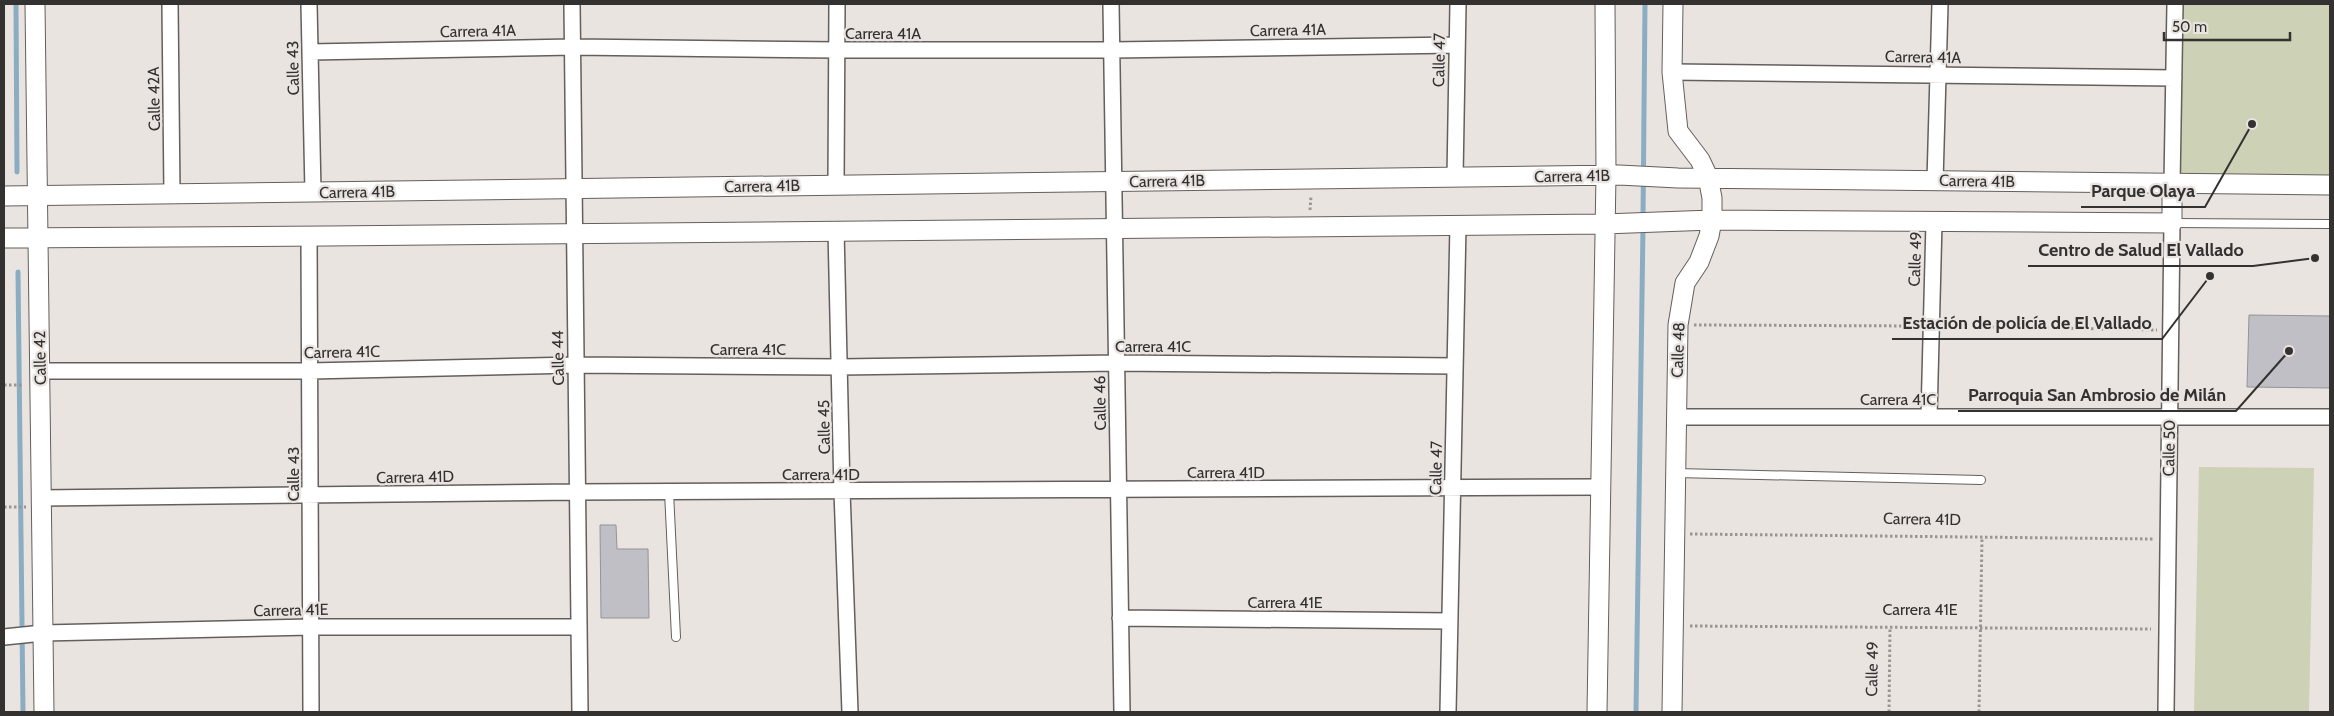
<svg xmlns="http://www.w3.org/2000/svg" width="2334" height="716" font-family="Cabin,sans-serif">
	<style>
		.green { fill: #cdd1b5 }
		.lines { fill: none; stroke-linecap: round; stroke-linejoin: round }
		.stream { stroke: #8aadc2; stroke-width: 5 }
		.building { fill: #c0bfc5; stroke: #949398 }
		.service-casing { stroke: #645f5c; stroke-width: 10 }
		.minor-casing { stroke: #645f5c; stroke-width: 18 }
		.tertiary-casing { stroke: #645f5c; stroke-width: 21 }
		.path { stroke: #999592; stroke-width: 3; stroke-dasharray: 2.5 2.5; stroke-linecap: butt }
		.service { stroke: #fff; stroke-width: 8 }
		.minor { stroke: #fff; stroke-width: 15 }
		.tertiary { stroke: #fff; stroke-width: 19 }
		.labels { text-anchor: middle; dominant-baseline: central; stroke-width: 4.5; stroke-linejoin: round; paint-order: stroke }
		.street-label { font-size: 16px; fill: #343231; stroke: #eae4e1 }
		.leader { fill: none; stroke: #343231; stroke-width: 2 }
		.callout-dot { fill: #343231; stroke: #eae4e1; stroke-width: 2 }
		.callout-label { font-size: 18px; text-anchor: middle; font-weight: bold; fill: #343231; stroke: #eae4e1; stroke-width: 4.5; stroke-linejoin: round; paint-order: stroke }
	</style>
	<rect width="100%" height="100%" fill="#eae4e1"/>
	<path class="green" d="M2175,4H2330V185L2172,184Z
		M2199,467L2314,468L2309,712H2194Z"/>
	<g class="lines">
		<path class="stream" d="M16,4L17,172
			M1643,218L1645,4
			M18,272L23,712
			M1636,712L1643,227"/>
	</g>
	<path class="building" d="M2249,315L2330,316V388L2247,387Z
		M600,525H616L617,549H648L649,618H601Z"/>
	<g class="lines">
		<defs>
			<path id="service" d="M2172,223L2330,224
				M1676,473L1981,480
				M669,492L676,637"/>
			<path id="minor" d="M170,4L172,194
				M309,4L313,192
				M572,4L580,712
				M1111,4L1122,712
				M310,52L573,47L837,50H1112L1457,45
				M1672,72L2174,78
				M1455,177L1458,4
				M1935,181L1940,4
				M2172,184L2175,4
				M836,185L837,4
				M836,230L842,491L850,712
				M309,236L311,712
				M40,371H310L576,365L840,367L1117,363L1455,366
				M1677,417H2330
				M1929,417L1934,222
				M41,498L577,492L1600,487
				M1120,618L1450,621
				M4,637L43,633L311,627H579
				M1448,712L1458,225
				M2166,712L2172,223"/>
			<path id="tertiary" d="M35,4L44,712
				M4,196L1619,175L1678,178L2330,185
				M4,238L327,236L1604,224L1712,220L2172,223V184
				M1597,712L1606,175L1605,4
				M1672,712L1678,325L1685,283L1699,262L1709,236L1712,220V198L1708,177L1700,160L1678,131L1672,72L1673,4"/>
		</defs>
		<use href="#service" class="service-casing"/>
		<use href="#minor" class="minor-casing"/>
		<use href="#tertiary" class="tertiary-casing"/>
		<path class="path" d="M1310,210L1311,196
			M1694,325L1917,326
			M1946,326L2157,330
			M4,385H23
			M4,507H26
			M1690,534L2154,539
			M1690,626L2151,629
			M1889,712L1890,627
			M1979,712L1982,537"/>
		<use href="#service" class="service"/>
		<use href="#minor" class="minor"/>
		<use href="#tertiary" class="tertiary"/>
	</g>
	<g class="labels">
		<g class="street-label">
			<text transform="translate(1288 30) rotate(-1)">Carrera 41A</text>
			<text transform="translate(478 31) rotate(-1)">Carrera 41A</text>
			<text x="883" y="33">Carrera 41A</text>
			<text transform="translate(1923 57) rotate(1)">Carrera 41A</text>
			<text transform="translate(1439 60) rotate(-89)">Calle 47</text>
			<text transform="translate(293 68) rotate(-91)">Calle 43</text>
			<text transform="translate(154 99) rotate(-91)">Calle 42A</text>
			<text transform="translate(1572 176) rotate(-1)">Carrera 41B</text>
			<text transform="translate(1167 181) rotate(-1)">Carrera 41B</text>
			<text transform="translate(1977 181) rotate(1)">Carrera 41B</text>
			<text transform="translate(762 186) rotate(-1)">Carrera 41B</text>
			<text transform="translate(357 192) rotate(-1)">Carrera 41B</text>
			<text transform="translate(1915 259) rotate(-88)">Calle 49</text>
			<text x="1153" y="346">Carrera 41C</text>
			<text x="748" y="349">Carrera 41C</text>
			<text transform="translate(1678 350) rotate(-88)">Calle 48</text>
			<text transform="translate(342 352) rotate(-1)">Carrera 41C</text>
			<text transform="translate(40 358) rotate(-91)">Calle 42</text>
			<text transform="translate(558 358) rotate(-91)">Calle 44</text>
			<text x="1898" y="399">Carrera 41C</text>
			<text transform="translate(1100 403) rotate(-91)">Calle 46</text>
			<text transform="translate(824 427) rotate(-91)">Calle 45</text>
			<text transform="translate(2169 448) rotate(-89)">Calle 50</text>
			<text transform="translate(1436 468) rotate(-89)">Calle 47</text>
			<text x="1226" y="472">Carrera 41D</text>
			<text transform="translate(293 474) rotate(-90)">Calle 43</text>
			<text x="821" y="474">Carrera 41D</text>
			<text transform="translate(415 477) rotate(-1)">Carrera 41D</text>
			<text transform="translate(1922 519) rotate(1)">Carrera 41D</text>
			<text x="1285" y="602">Carrera 41E</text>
			<text x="1920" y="609">Carrera 41E</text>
			<text transform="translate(291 610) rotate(-1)">Carrera 41E</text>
			<text transform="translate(1872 669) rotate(-89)">Calle 49</text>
		</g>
	</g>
	<path class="leader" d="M2252 124L2205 207H2081M2315 258L2253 266H2028M2210 276L2162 339H1892M2289 351L2236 411H1958"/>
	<g class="callout-dot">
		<circle cx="2252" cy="124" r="5"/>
		<circle cx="2315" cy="258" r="5"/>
		<circle cx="2210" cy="276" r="5"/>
		<circle cx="2289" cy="351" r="5"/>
	</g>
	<g class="callout-label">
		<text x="2143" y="197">Parque Olaya</text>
		<text x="2141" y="256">Centro de Salud El Vallado</text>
		<text x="2027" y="329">Estación de policía de El Vallado</text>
		<text x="2097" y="401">Parroquia San Ambrosio de Milán</text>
	</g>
	<rect width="2334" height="716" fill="none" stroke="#343231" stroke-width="10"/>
	<path d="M2164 32v8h126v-8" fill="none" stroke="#343231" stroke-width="2.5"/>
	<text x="2172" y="32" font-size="15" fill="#343231" stroke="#eae4e1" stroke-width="4" paint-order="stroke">50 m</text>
</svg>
